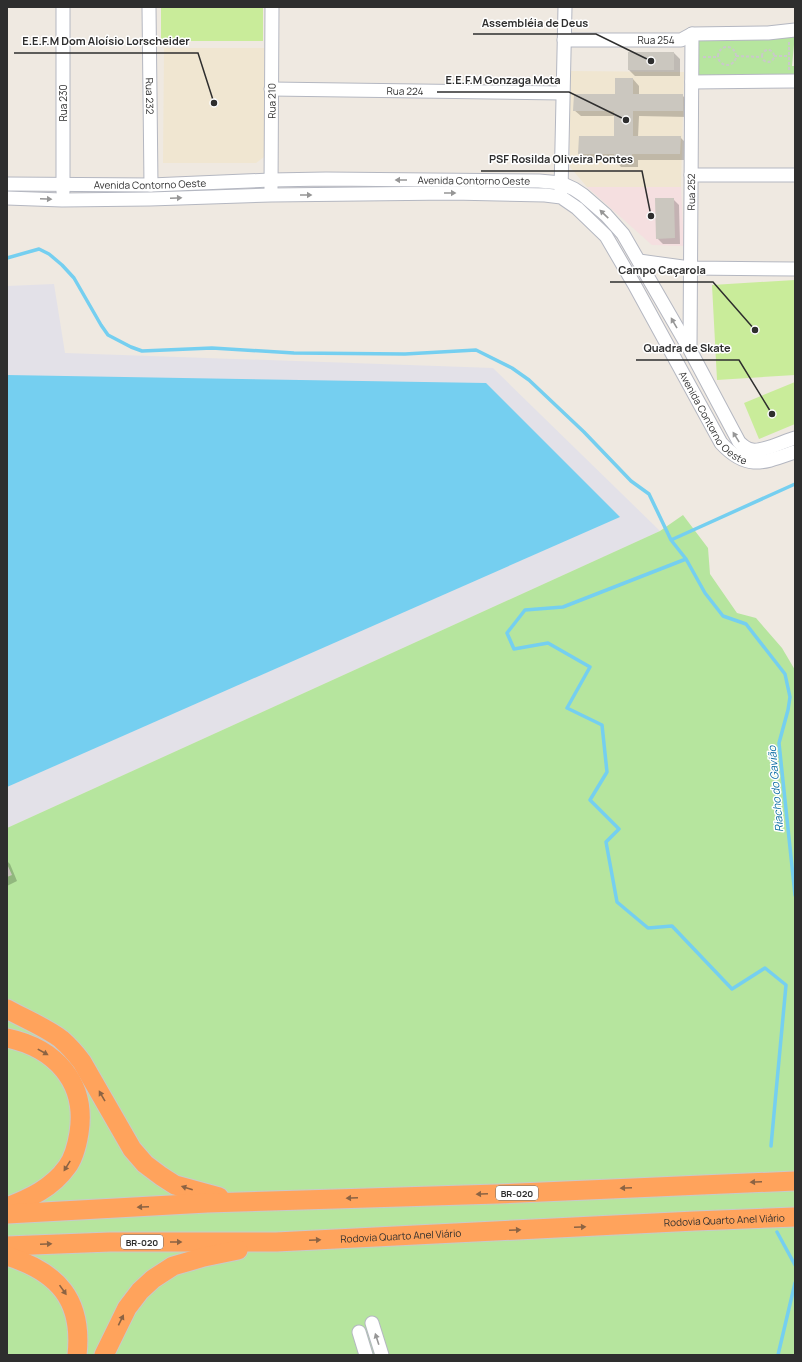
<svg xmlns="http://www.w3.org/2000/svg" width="802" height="1362" font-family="Manrope,sans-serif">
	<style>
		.industrial { fill: #e3e1e8 }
		.education { fill: #f0e6d1 }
		.medical { fill: #f5dfe0 }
		.green { fill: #b6e59e }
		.pitch { fill: #c9ec9a }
		.water { fill: #75cff0 }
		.shadow { fill: #0003 }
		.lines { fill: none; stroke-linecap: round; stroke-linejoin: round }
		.stream { stroke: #75cff0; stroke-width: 3.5 }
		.building { fill: #cbc7bf }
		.minor-casing { stroke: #b4b7c1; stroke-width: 15 }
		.highway-casing { stroke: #c9c9c9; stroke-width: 21 }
		.path { stroke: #c9c9c9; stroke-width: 2; stroke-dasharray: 3 2; stroke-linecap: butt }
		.minor { stroke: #fff; stroke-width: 13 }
		.highway { stroke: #ffa35c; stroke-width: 19 }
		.oneway { fill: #969696 }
		.oneway2 { fill: #8c6343 }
		.labels { text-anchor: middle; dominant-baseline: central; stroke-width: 3; stroke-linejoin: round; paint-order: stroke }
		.shield { fill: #fff; stroke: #6d6d6d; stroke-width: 1 }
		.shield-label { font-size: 9px; font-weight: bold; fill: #2e2e2e }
		.street-label { font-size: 10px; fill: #2e2e2e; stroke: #fff }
		.water-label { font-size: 11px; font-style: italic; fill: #0d6fa3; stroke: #fff }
		.leader { fill: none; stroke: #2e2e2e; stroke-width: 1.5 }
		.callout-dot { fill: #2e2e2e; stroke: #fff; stroke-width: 1.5 }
		.callout-label { font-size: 11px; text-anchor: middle; font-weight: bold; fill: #2e2e2e; stroke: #fff; stroke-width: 3; stroke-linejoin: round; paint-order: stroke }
	</style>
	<rect width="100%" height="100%" fill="#efe9e1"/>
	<path class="industrial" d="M54,284L65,353L493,368L660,531L7,828V286Z"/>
	<path class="education" d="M164,48H264V157L256,163H163Z
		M570,71L684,72L681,187H587L570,167Z"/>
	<path class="medical" d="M587,187H681L684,246L652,245Z"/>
	<path class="green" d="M787,34H795L792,66H795V75H698L699,38H780Z
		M683,515L708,548L710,574L737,613L756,618L782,648L795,670V1355H373L369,1348L357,1355H7V828L660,531Z"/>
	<path class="pitch" d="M161,7H263V41H161Z
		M795,280V375L717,380L712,285Z
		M795,382V424L759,439L744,403Z"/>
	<path class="water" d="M7,375L486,383L620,517L7,787Z"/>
	<path class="shadow" d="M674,53L680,59V76H635L629,70Z
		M633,79L639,86V95H682L688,101V117L639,116L638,137H680L686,143V160H638V167H621L615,160H586L580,154L615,137V116H581L574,110L616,95Z
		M673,199L679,205L680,244H663L657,238Z
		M7,861L10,864L17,881L7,886Z"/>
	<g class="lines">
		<path class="stream" d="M7,258L39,249L49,254L62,265L74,278L101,325L108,335L131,347L142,351L212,348L294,353L405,354L476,350L512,368L529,380L584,432L631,481L649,494L671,540L686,559L705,593L723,616L746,624L785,674L790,697L788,710L779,743L795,895
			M671,540L795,484
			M686,559L563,607L525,610L507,633L514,649L548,643L590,667L567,708L602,725L607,772L590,800L619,829L606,842L617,902L648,928L672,926L732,989L765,968L786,985L771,1146
			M777,1232L795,1265
			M778,1355L795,1283"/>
	</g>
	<path class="building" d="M628,52H674V70H628Z
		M615,78H633V94H683V111H633V136H681L680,154H632V161H614V154H578L579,136H614V111H573L574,94H615Z
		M655,198H674L675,238L656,239Z
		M7,864L12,875L7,877Z"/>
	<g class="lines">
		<defs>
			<g id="minor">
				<path id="s1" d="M149,7L151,185"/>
				<path id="s2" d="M564,40H681L692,34L768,33L795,30"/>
				<path d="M692,82L795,81"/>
				<path id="s3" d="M271,89L563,93"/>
				<path d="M691,175H795"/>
				<path id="s4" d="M7,184L151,185L271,180L326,179L539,181L561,183L574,189L583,195L606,215L623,234L690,350L739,442C743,446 746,449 752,450C763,452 784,441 795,438"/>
				<path id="s5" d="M271,189L272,7"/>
				<path d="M561,191L565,7"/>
				<path d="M63,192V7"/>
				<path id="s6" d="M7,198L62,200L150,199L271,195L452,193L545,195L561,197L577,208L606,236L634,284L721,443C747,471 763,463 795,452"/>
				<path d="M639,261L690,268L795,269"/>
				<path id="s7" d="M690,348L692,34"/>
				<path d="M372,1323L382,1355"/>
				<path d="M359,1332L366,1355"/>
			</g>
			<g id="highway">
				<path d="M7,1009C25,1019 45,1027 61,1039C69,1046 76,1054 82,1062L132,1149L145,1164L161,1176L175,1185L219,1197"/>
				<path d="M7,1038C55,1048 87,1082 79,1133C77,1145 74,1158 67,1167C52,1188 30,1198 7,1207"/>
				<path d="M7,1214L207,1203L497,1194L795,1181"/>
				<path id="s8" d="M7,1246L110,1242H276L695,1221L795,1217"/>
				<path d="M7,1256C58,1272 83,1300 77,1355"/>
				<path d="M104,1355L127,1308L140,1291L153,1279L173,1266L204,1257L238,1250"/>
			</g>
		</defs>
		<use href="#minor" class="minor-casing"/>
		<use href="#highway" class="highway-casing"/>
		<path class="path" d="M718 56a9 9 0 1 1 18 0a9 9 0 1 1-18 0Z
			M762 56a6 6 0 1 1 12 0a6 6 0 1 1-12 0Z
			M736,56L761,57
			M774,56H789
			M703,57H718
			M789,70V42"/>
		<use href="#minor" class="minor"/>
		<use href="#highway" class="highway"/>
	</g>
	<defs><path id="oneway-solid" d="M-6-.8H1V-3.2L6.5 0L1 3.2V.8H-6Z"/></defs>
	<g class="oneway">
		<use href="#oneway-solid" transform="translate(401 180) rotate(-180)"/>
		<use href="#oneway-solid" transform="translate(450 193)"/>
		<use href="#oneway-solid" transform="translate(306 195)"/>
		<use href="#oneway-solid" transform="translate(176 198) rotate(-2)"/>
		<use href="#oneway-solid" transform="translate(46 199) rotate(2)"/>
		<use href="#oneway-solid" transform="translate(604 214) rotate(-136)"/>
		<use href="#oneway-solid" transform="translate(674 323) rotate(-120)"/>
		<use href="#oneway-solid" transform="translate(736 437) rotate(-122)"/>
		<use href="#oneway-solid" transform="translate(377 1339) rotate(-108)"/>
	</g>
	<g class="oneway2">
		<use href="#oneway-solid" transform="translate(43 1052) rotate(29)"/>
		<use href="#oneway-solid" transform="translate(102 1096) rotate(-120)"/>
		<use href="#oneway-solid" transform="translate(67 1166) rotate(122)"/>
		<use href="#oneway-solid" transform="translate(756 1182) rotate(177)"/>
		<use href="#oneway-solid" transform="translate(187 1188) rotate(-163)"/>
		<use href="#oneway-solid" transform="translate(626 1188) rotate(178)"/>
		<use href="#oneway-solid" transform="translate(482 1194) rotate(178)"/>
		<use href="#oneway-solid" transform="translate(352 1198) rotate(178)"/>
		<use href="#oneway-solid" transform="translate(143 1207) rotate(177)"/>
		<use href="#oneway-solid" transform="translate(580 1227) rotate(-3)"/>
		<use href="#oneway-solid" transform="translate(515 1230) rotate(-3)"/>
		<use href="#oneway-solid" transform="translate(315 1240) rotate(-3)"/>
		<use href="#oneway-solid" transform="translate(176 1242)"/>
		<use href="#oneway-solid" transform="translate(46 1244) rotate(-3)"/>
		<use href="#oneway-solid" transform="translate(63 1290) rotate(55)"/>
		<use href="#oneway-solid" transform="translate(121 1320) rotate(-64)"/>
	</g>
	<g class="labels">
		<g class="shield">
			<rect x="496" y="1186" width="42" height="14" rx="3"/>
			<rect x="121" y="1235" width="42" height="14" rx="3"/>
		</g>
		<g class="shield-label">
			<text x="517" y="1193">BR-020</text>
			<text x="142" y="1242">BR-020</text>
		</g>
		<g class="street-label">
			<text stroke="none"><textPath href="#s2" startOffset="92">Rua 254</textPath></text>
			<text stroke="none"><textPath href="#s3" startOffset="134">Rua 224</textPath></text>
			<text stroke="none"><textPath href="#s1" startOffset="89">Rua 232</textPath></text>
			<text stroke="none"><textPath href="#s5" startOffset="88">Rua 210</textPath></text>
			<text transform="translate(63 103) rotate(-90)">Rua 230</text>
			<text stroke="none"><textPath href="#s4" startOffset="467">Avenida Contorno Oeste</textPath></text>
			<text stroke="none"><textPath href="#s4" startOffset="143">Avenida Contorno Oeste</textPath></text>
			<text stroke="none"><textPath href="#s7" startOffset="156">Rua 252</textPath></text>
			<text stroke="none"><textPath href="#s6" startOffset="826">Avenida Contorno Oeste</textPath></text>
			<text stroke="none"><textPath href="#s8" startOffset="718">Rodovia Quarto Anel Viário</textPath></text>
			<text stroke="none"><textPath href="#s8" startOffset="394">Rodovia Quarto Anel Viário</textPath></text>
		</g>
		<g class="water-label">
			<text transform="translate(775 789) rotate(-95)">Riacho do Gavião</text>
		</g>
	</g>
	<path class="leader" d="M651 61L596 34H473M214 103L198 53H14M626 120L569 92H437M651 216L642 171H481M755 330L713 282H610M772 414L739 360H636"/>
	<g class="callout-dot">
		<circle cx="651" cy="61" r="4"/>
		<circle cx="214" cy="103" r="4"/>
		<circle cx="626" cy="120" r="4"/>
		<circle cx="651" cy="216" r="4"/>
		<circle cx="755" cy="330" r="4"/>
		<circle cx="772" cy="414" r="4"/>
	</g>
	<g class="callout-label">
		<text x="535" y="27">Assembléia de Deus</text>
		<text x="106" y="45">E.E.F.M Dom Aloísio Lorscheider</text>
		<text x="503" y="84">E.E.F.M Gonzaga Mota</text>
		<text x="561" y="163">PSF Rosilda Oliveira Pontes</text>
		<text x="662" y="274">Campo Caçarola</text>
		<text x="687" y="352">Quadra de Skate</text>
	</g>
	<rect width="802" height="1362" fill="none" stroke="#2e2e2e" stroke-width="16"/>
</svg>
